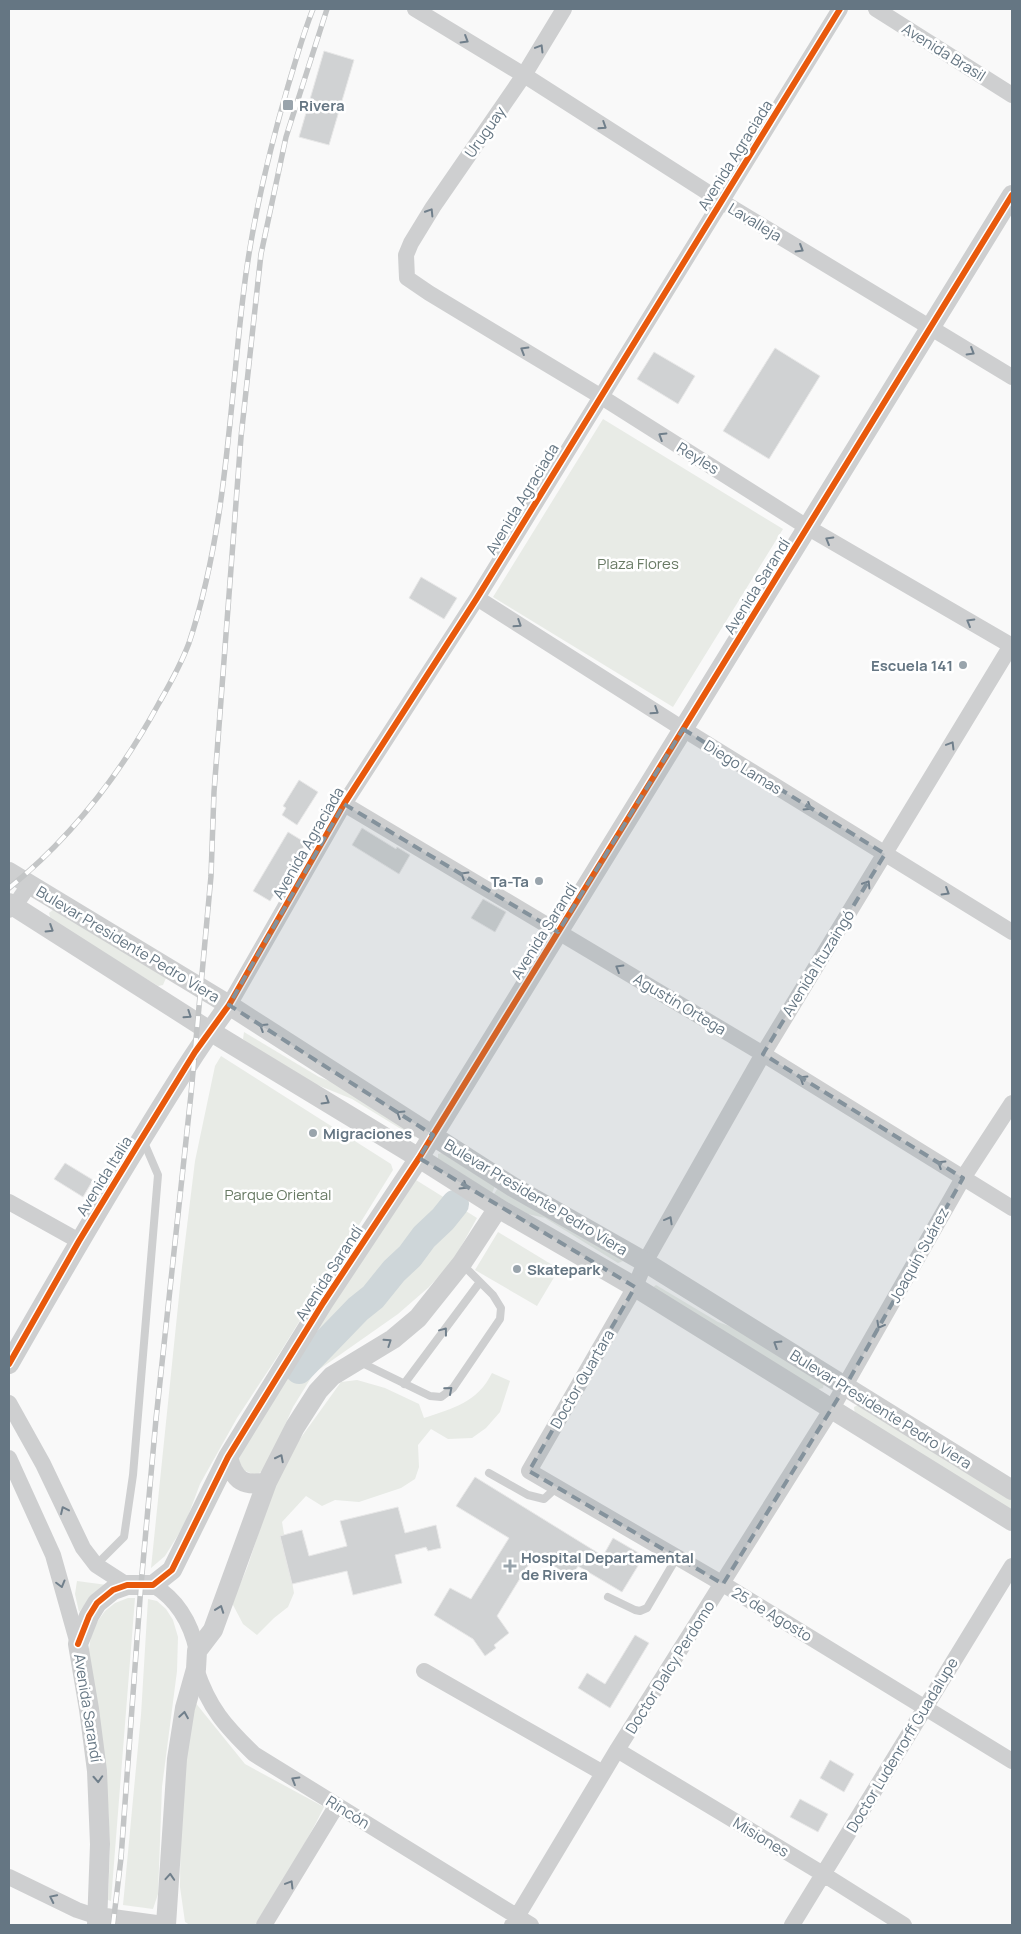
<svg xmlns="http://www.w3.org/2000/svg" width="1021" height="1934" font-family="Manrope,sans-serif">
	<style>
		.green { fill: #e8ebe6 }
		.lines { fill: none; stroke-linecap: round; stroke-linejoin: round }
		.river { stroke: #ced6d9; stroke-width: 28 }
		.building { fill: #d0d2d3; stroke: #e8e8e8 }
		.service { stroke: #cecfd0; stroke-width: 8 }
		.minor { stroke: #cecfd0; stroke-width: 16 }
		.tertiary { stroke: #cecfd0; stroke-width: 20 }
		.rail-casing { stroke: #c3c5c6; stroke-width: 5.5 }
		.rail { stroke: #fff; stroke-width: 4; stroke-dasharray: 11; stroke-linecap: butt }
		.cycleway-casing { stroke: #fff; stroke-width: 9 }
		.cycleway { stroke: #e8590c; stroke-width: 6 }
		.oneway { stroke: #707f8b }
		.marked { fill: #84929c; fill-opacity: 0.2; stroke: #84929c; stroke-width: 4; stroke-dasharray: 10 6; stroke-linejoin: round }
		.poi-dot { fill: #99a4ac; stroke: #fff; stroke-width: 2 }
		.labels { text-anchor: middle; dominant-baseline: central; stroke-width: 5; stroke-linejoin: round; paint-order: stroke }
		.street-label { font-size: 15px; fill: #657683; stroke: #fff }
		.poi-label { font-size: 15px; font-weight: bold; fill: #657683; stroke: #fff; text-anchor: start }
		.park-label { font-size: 15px; fill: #687a64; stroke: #fff }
	</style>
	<rect width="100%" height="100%" fill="#f9f9f9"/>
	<path class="green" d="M603,419L783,529L673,707L493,597Z
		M54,909L166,978L163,985L158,986L51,921L49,913Z
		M244,1032L319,1077L348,1088L420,1136L414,1137L352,1099L315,1084L248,1043L243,1039Z
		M221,1056L391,1164L393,1170L281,1351L237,1418L200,1484L185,1524L165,1556L151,1568L182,1267L195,1161L215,1066Z
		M442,1153L495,1186L492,1193L438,1159V1154Z
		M416,1180L477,1218L453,1261L429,1287L398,1314L314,1373L293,1407L265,1470L255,1475L243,1470L238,1458L354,1269Z
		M498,1188L623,1261L618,1263L545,1218L528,1214L494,1194Z
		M498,1232L559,1269L537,1306L475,1270Z
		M656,1285L718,1322L746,1332L824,1383L823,1388L815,1390L652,1288Z
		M492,1373L510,1381L500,1412L486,1428L472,1438L448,1439L431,1429L418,1445L419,1467L415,1479L401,1488L359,1502L335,1500L322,1506L306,1496L282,1522L294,1593L288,1607L274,1618L257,1635L243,1624L232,1603L247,1568L272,1493L292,1450L341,1382L357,1380L385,1388L419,1404L424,1418C453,1408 477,1403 492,1373Z
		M858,1405L1012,1497V1512L855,1415L854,1407Z
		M77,1581L107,1585L94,1593L79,1612L75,1594Z
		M128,1598H135L111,1901L108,1900L110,1851L108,1804L88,1656L92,1629L105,1611L115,1603Z
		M148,1599L157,1601L166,1609L173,1620L178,1637L177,1671L162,1787L158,1894L153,1909L123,1905L141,1715Z
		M194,1701L245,1764L324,1807C304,1848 279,1886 255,1925H190L185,1922L180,1887L181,1791Z"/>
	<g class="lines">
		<path class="river" d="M299,1370L358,1309L373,1297L394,1271L410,1256L424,1237L443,1219L455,1204"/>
	</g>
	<path class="building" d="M324,51L354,60L329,145L299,137Z
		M775,348L820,376L769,459L723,431Z
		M654,352L695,376L678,404L637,379Z
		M421,577L457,598L444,619L409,598Z
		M299,780L318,792L297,825L282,815L286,808L283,806Z
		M362,828L396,849L397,847L410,855L399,874L352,845Z
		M288,832L306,843L270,901L253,891Z
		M483,899L506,912L495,932L471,918Z
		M65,1163L93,1180L83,1197L54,1179Z
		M475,1477L603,1556L613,1538L644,1556L622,1592L578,1566L571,1577L535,1554L497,1616L509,1633L494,1645L496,1648L485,1656L473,1639L434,1615L450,1588L471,1599L509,1538L456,1506Z
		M398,1507L405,1533L436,1525L441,1548L428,1551L426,1547L395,1555L402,1583L353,1595L347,1571L292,1584L280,1536L302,1530L309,1556L347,1546L340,1521Z
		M635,1635L649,1643L610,1708L578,1688L587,1673L605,1684Z
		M830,1760L854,1774L844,1792L820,1778Z
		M800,1799L828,1814L818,1832L790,1817Z"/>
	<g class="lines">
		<path class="service" d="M360,1362L430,1396L441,1397L453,1388L500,1319L501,1308L493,1295L463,1265
			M404,1384L480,1282
			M489,1473L528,1495L544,1499L557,1487
			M96,1565L124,1537L133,1475L158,1175L143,1140
			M608,1597L635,1610L640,1611L647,1608L677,1557"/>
		<path class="minor" d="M415,9L524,75L721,201L1012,377
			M564,9L524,75L433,207L411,243L406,255L407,278L429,293L600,396L807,527L1012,646
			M876,9L1012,95
			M477,598L683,729L1012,932
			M1012,644L763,1054L645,1262L635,1287L529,1471L723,1584L1012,1761
			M344,804L763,1054L1012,1208
			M9,910L14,907L29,885
			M229,1005L344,804L477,598L840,9
			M9,1202L79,1241
			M9,1403L43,1464L83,1548L96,1565L127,1585
			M9,1458L53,1555L78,1644
			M153,1585C178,1600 191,1623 197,1651
			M196,1669C209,1708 225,1726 254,1754L531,1925
			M424,1671L603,1773
			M617,1750L823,1874L904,1925
			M9,1877L77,1910L98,1917
			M264,1925L337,1805
			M512,1925L617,1750L831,1410L963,1178L1012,1103
			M792,1925L1012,1566"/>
		<path class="tertiary" d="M9,872L229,1005L513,1187L645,1262L1012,1490
			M9,903L205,1028L419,1158L498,1208L635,1287L1012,1521
			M9,1364C53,1287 97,1211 144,1135C171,1091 198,1047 229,1005
			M228,1457C234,1481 244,1487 267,1482
			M98,1917L156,1925
			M97,1925L100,1844L97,1771L89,1709L78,1644L89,1616L97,1603L113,1590L127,1585H153L172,1570L228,1457L244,1431L323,1303L419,1158L1012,195
			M166,1925L177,1759L185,1708L196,1669L197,1651L213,1630L267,1482L295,1427L318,1391L332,1376L393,1339L418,1318L462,1263L498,1208"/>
		<defs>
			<path id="rail" d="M9,888C71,838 121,773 159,703C170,684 181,664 189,643C226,532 229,413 243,297C251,226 268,155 288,86C296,60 303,34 313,9
				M113,1925L121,1858L141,1585L156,1419L191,1094L211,876L214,792L241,437L261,254L286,137L327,9"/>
		</defs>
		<use href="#rail" class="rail-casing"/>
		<use href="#rail" class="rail"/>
		<defs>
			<path id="cycleway" d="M9,1364L79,1241L137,1146L195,1052L229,1005L344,804L477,598L840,9
				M78,1644L89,1616L97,1603L113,1590L127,1585H153L172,1570L228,1457L244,1431L323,1303L419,1158L1012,195"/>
		</defs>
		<use href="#cycleway" class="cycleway-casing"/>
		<use href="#cycleway" class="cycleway"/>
	</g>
	<defs><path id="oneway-chevron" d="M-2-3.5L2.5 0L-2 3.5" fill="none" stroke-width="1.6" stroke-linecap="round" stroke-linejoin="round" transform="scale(1.25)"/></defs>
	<g class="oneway">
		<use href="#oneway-chevron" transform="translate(465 40) rotate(31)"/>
		<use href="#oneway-chevron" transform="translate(540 48) rotate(-59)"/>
		<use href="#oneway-chevron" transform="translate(603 126) rotate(33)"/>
		<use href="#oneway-chevron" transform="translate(430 212) rotate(-58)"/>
		<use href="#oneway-chevron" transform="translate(800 249) rotate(31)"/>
		<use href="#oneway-chevron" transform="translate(524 350) rotate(-149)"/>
		<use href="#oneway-chevron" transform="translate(971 352) rotate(31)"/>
		<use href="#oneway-chevron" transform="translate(662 436) rotate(-148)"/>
		<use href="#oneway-chevron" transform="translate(829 540) rotate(-150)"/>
		<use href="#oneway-chevron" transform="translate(970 622) rotate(-150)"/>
		<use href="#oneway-chevron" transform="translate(518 624) rotate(33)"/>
		<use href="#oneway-chevron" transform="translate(655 711) rotate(33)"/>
		<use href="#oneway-chevron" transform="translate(951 745) rotate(-59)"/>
		<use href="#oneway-chevron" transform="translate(808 807) rotate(32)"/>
		<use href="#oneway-chevron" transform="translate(464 875) rotate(-149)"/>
		<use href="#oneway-chevron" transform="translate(867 884) rotate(-58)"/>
		<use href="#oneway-chevron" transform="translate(946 892) rotate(31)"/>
		<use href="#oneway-chevron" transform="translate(50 929) rotate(32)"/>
		<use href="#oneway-chevron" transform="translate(619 968) rotate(-149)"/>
		<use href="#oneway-chevron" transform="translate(188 1015) rotate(34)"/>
		<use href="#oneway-chevron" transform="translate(263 1027) rotate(-148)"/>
		<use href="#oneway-chevron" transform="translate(803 1079) rotate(-148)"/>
		<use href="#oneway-chevron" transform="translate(326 1101) rotate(31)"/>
		<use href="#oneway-chevron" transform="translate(400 1114) rotate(-148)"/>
		<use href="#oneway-chevron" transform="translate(941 1164) rotate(-148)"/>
		<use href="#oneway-chevron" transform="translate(464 1186) rotate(32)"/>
		<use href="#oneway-chevron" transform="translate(669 1220) rotate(-61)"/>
		<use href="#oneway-chevron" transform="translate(880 1325) rotate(119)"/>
		<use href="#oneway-chevron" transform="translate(444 1331) rotate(-53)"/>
		<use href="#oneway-chevron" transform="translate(388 1342) rotate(-34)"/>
		<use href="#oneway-chevron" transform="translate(777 1344) rotate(-148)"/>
		<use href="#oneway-chevron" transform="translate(449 1390) rotate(-41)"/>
		<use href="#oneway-chevron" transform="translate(280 1458) rotate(-63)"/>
		<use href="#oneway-chevron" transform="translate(64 1510) rotate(-115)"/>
		<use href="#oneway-chevron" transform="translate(61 1584) rotate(75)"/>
		<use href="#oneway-chevron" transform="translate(220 1609) rotate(-70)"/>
		<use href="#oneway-chevron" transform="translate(184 1715) rotate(-81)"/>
		<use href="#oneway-chevron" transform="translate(98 1779) rotate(87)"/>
		<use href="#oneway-chevron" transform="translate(295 1780) rotate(-149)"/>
		<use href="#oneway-chevron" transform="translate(170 1877) rotate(-86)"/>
		<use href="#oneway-chevron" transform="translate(290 1884) rotate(-59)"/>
		<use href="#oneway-chevron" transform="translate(53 1898) rotate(-154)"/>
	</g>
	<path class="marked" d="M683,729L885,854L763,1054L963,1178L845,1387L723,1584L529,1471L635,1287L419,1158L433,1135L229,1005L344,804L558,932Z"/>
	<g class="poi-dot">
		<rect x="282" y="99" width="12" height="12" rx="2.5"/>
		<circle cx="963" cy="665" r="5"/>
		<circle cx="539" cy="881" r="5"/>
		<circle cx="313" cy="1133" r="5"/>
		<circle cx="517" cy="1269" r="5"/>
		<path d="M507.5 1558.5h5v5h5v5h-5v5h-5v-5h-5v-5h5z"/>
	</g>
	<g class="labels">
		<g class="street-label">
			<text transform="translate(944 52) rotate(32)">Avenida Brasil</text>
			<text transform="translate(485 132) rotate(-55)">Uruguay</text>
			<text transform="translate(735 155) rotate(-58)">Avenida Agraciada</text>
			<text transform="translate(755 222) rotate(31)">Lavalleja</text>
			<text transform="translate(698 458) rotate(32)">Reyles</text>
			<text transform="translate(522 499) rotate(-59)">Avenida Agraciada</text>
			<text transform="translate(757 586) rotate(-58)">Avenida Sarandí</text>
			<text transform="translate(743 767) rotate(32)">Diego Lamas</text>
			<text transform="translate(308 843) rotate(-60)">Avenida Agraciada</text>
			<text transform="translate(544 931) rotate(-58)">Avenida Sarandí</text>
			<text transform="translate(128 944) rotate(31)">Bulevar Presidente Pedro Viera</text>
			<text transform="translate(818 963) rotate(-58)">Avenida Ituzaingó</text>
			<text transform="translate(680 1004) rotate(31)">Agustín Ortega</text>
			<text transform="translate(104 1176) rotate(-58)">Avenida Italia</text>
			<text transform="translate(536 1197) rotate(31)">Bulevar Presidente Pedro Viera</text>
			<text transform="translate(919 1255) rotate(-61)">Joaquín Suárez</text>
			<text transform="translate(329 1273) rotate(-57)">Avenida Sarandí</text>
			<text transform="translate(582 1379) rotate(-60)">Doctor Quartara</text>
			<text transform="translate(881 1409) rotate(32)">Bulevar Presidente Pedro Viera</text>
			<text transform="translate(772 1614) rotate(31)">25 de Agosto</text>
			<text transform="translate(670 1667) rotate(-58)">Doctor Dalcy Perdomo</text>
			<text transform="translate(88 1708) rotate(81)">Avenida Sarandí</text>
			<text transform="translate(902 1745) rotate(-59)">Doctor Ludenrorff Guadalupe</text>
			<text transform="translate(348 1812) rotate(32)">Rincón</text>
			<text transform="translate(761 1837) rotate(31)">Misiones</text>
		</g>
		<g class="poi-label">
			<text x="299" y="105">Rivera</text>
			<text x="953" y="665" text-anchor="end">Escuela 141</text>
			<text x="529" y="881" text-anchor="end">Ta-Ta</text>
			<text x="323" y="1133">Migraciones</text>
			<text x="527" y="1269">Skatepark</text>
			<text x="521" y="1557">Hospital Departamental<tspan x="521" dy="17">de Rivera</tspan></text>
		</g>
		<g class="park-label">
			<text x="638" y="563">Plaza Flores</text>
			<text x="278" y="1194">Parque Oriental</text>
		</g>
	</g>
	<rect width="1021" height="1934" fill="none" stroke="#657683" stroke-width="20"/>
</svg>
